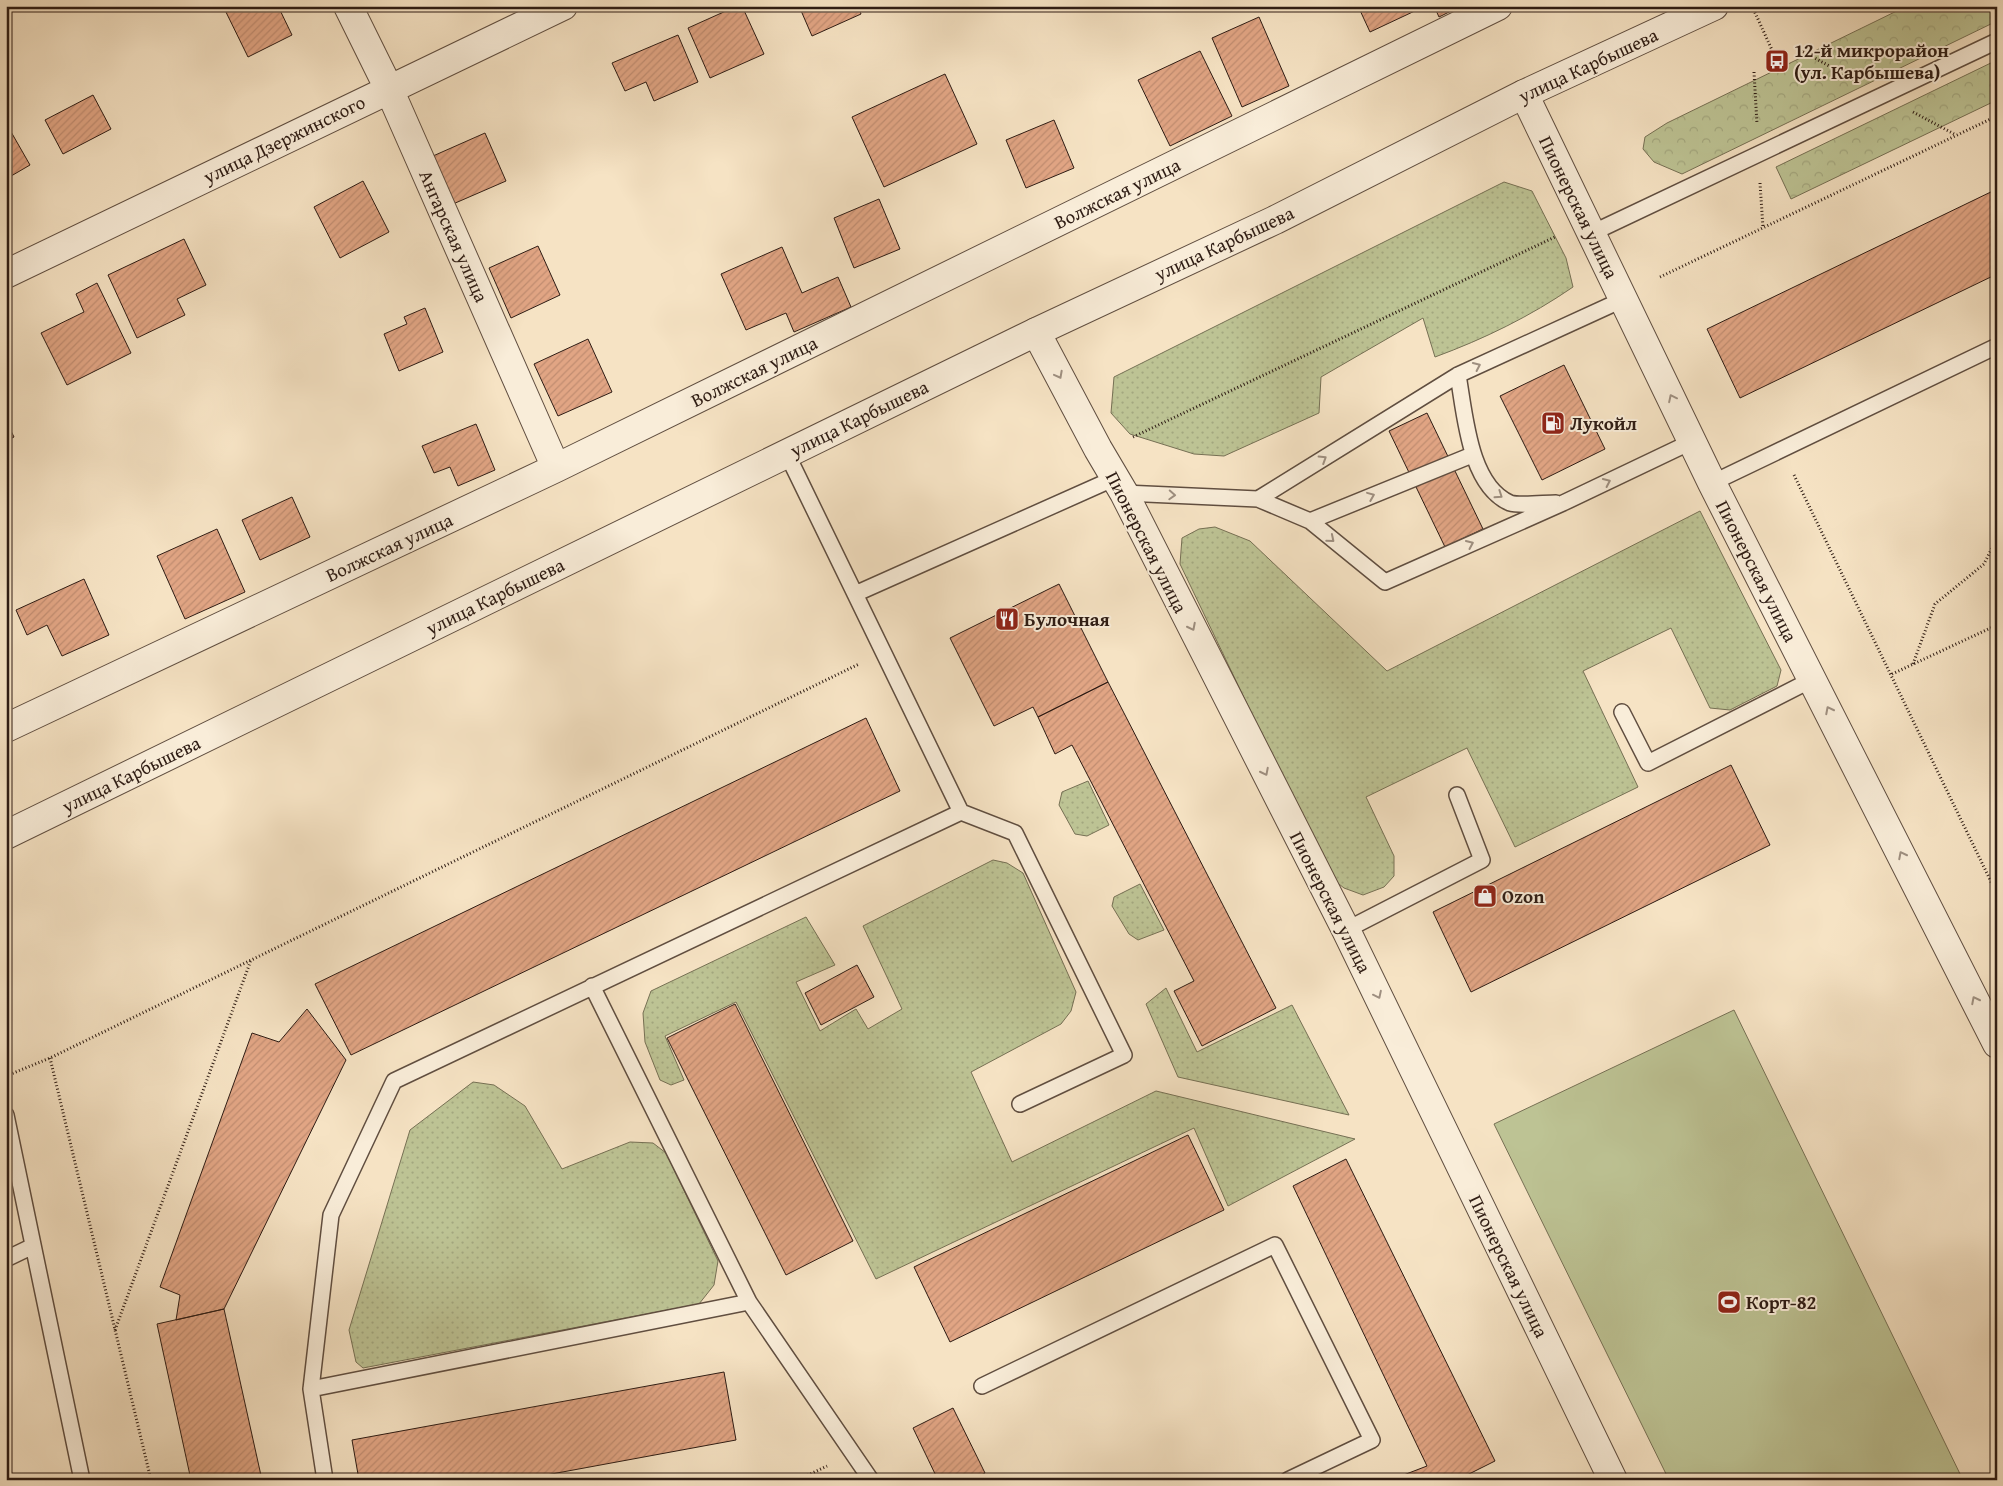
<svg xmlns="http://www.w3.org/2000/svg" width="2003" height="1486" font-family="'Gentium Book Plus',serif">
<style>
.grass{fill:url(#grass-dots);stroke:#767054}
.forest{fill:url(#forest-crowns);stroke:#767054}
.pitch{fill:#bdc394;stroke:#767054}
.building{fill:url(#building-hatch);stroke:#2e1c14}
.lines{fill:none;stroke-linecap:round;stroke-linejoin:round}
.service-casing{stroke:#604e40;stroke-width:18}
.minor-casing{stroke:#604e40;stroke-width:30}
.tertiary-casing{stroke:#604e40;stroke-width:30}
.path{stroke:#2e1c14;stroke-width:3;stroke-dasharray:1 2.5;stroke-linecap:butt}
.service{stroke:#f9edd9;stroke-width:15}
.minor{stroke:#f9edd9;stroke-width:28}
.tertiary{stroke:#f9edd9;stroke-width:28}
.oneway{stroke:#9e8f80}
.labels{text-anchor:middle;dominant-baseline:central;stroke-width:4;stroke-linejoin:round;paint-order:stroke}
.poi-label{font-size:19px;font-weight:bold;fill:#2e1c14;stroke:#f9edd9;text-anchor:start}
.street-label{font-size:19px;fill:#2e1c14;stroke:#f9edd9}
</style>
<defs>
<pattern id="grass-dots" width="8" height="8" patternUnits="userSpaceOnUse" patternTransform="scale(1.25)"><rect width="8" height="8" fill="#bdc394"/><path d="M2 2h.1M6 6h.1" fill="none" stroke="#a3a77f" stroke-width="1.8" stroke-linecap="round"/></pattern>
<pattern id="forest-crowns" width="20" height="18" patternUnits="userSpaceOnUse" patternTransform="scale(1.25)"><rect width="20" height="18" fill="#bdc394"/><path d="M2 6a3 3 0 1 1 6 0M12 15a3 3 0 1 1 6 0" fill="none" stroke="#a3a77f"/></pattern>
<pattern id="building-hatch" width="6" height="6" patternUnits="userSpaceOnUse" patternTransform="scale(1.25)"><rect width="6" height="6" fill="#e1a584"/><path d="M-1 1l2-2M0 6l6-6M5 7l2-2" fill="none" stroke="#c18d71"/></pattern>
</defs>
<rect width="100%" height="100%" fill="#f6e3c4"/>
<filter id="stains"><feTurbulence type="fractalNoise" baseFrequency=".004" numOctaves="4"/><feColorMatrix values="0 0 0 0 .2 0 0 0 0 .09 0 0 0 0 .02 0 0 0 .5 -.17"/></filter>
<radialGradient id="worn" r=".72"><stop offset=".6" stop-color="#630" stop-opacity="0"/><stop offset="1" stop-color="#630" stop-opacity=".3"/></radialGradient>
<!-- grass -->
<path class="grass" d="M1504,182L1532,191L1566,258L1573,287C1531,316 1484,339 1435,357L1423,318L1321,377L1319,413L1224,456L1194,454L1130,434L1111,413L1114,377Z
M1700,511L1781,670L1777,686L1730,710L1710,708L1671,628L1583,671L1638,787L1515,847L1467,748L1366,797L1394,856V876L1384,887L1363,895L1344,888L1330,877L1180,564L1182,538L1199,529L1215,527L1250,541L1387,671Z
M1088,781L1109,825L1087,836L1075,834L1059,805L1062,792Z
M993,860L1007,863L1023,873L1076,992L1071,1011L1061,1024L971,1072L1012,1162L1156,1091L1355,1139L1228,1206L1194,1128L876,1279L736,1002L665,1036L684,1080L671,1085L660,1080L645,1042L643,1013L651,991L806,917L835,965L796,982L820,1031L856,1009L868,1029L902,1009L863,926Z
M1140,884L1164,930L1138,940L1129,934L1112,906L1114,897Z
M1166,988L1197,1052L1292,1005L1349,1115L1178,1077L1146,1004Z
M473,1082L494,1085L525,1106L562,1169L630,1142L653,1143L666,1153L718,1261L714,1285L699,1304L363,1368L356,1362L349,1330L410,1130Z"/>
<!-- forest -->
<path class="forest" d="M1907,6H1997V21L1682,174L1654,162L1643,149L1645,137L1667,123Z
M1997,60V100L1791,199L1776,167Z"/>
<!-- pitch -->
<path class="pitch" d="M1734,1010L1963,1480H1669L1494,1124Z"/>
<!-- building -->
<path class="building" d="M223,6H278L292,35L248,57Z
M737,6H742L764,54L710,78L688,28Z
M799,6H858L861,14L812,36Z
M1358,6H1418L1419,9L1370,32Z
M1434,6H1461L1439,17Z
M1259,17L1289,86L1242,107L1212,38Z
M678,35L698,82L654,101L646,82L625,91L612,63Z
M1200,51L1232,116L1170,146L1138,80Z
M945,74L977,144L884,187L852,117Z
M93,95L111,129L63,154L45,120Z
M1054,120L1074,168L1026,188L1006,140Z
M6,123L30,165L6,179Z
M485,133L506,181L453,204L433,156Z
M363,181L389,232L340,258L314,207Z
M1997,189V274L1740,398L1707,329Z
M879,199L900,249L854,268L834,218Z
M184,239L206,285L177,299L185,315L137,338L108,275Z
M538,246L560,295L511,318L489,268Z
M782,247L802,293L838,277L851,307L794,332L786,313L746,330L721,274Z
M97,283L131,353L67,385L41,333L84,312L76,294Z
M425,308L443,352L399,371L384,334L407,324L404,317Z
M588,339L612,392L558,416L534,364Z
M1564,365L1605,449L1542,480L1500,396Z
M1427,413L1483,529L1445,547L1389,431Z
M6,421L14,437L6,441Z
M476,424L495,470L458,486L450,467L434,473L422,446Z
M292,497L310,537L260,560L242,520Z
M217,529L245,592L185,619L157,556Z
M84,579L109,635L62,656L47,625L27,635L16,610Z
M1059,584L1108,682L1038,717L1033,707L994,726L950,638Z
M1108,682L1276,1008L1202,1046L1174,991L1194,981L1072,745L1055,754L1038,717Z
M866,718L900,791L351,1055L315,984Z
M1731,765L1770,845L1471,992L1433,912Z
M857,965L874,997L821,1025L805,993Z
M735,1004L853,1241L786,1275L667,1038Z
M307,1009L346,1060L224,1309L176,1320L180,1295L160,1287L252,1033L279,1042Z
M1188,1135L1224,1210L950,1342L914,1267Z
M1346,1159L1495,1461L1457,1480H1402L1401,1476L1427,1466L1293,1186Z
M224,1309L262,1480H191L157,1324Z
M724,1372L736,1440L519,1480H359L352,1440Z
M953,1408L985,1473L972,1480H938L913,1428Z"/>
<g class="lines">
<!-- service casing -->
<g class="service-casing">
<path id="service" d="M1592,233L1997,41
M1458,375C1465,414 1469,485 1510,503C1519,506 1545,503 1556,503
M787,454L961,812L1015,833L1124,1055L1020,1104
M1712,483L1997,346
M1124,493L1258,499L1458,375L1624,299
M1258,499L1310,521L1385,582L1563,503L1693,441
M1310,521L1472,455
M855,594L1115,478
M1622,712L1648,763L1813,679
M1346,930L1482,860L1457,795
M592,986L749,1302L871,1480
M6,1115L82,1480
M6,1259L33,1246
M749,1302L311,1389L331,1215L394,1081L961,812
M982,1386L1275,1245L1372,1440L1288,1480
M311,1389L325,1480"/>
</g>
<!-- minor casing -->
<g class="minor-casing">
<path id="minor" d="M348,6L389,89L556,468
M1524,94L1712,483L1997,1044
M6,274L563,6
M1036,332L1098,449L1124,493L1346,930L1613,1480
M6,728L556,468L1498,6"/>
</g>
<!-- tertiary casing -->
<g class="tertiary-casing">
<path id="tertiary" d="M6,835L1036,332L1275,220L1524,94L1714,6"/>
</g>
<!-- path -->
<path class="path" d="M1752,6L1777,61
M1800,50L1853,79
M1801,50L1813,44
M1754,72L1757,124
M1913,112L1956,135
M1760,183L1763,228
M1660,277L1997,116
M1133,437L1555,237
M1794,475L1997,894
M1913,664L1935,604L1984,564L1997,538
M1892,674L1997,625
M50,1058L151,1480
M6,1076L50,1058L859,664
M115,1330L251,960
M798,1480L827,1466"/>
<!-- service -->
<use href="#service" class="service"/>
<!-- minor -->
<use href="#minor" class="minor"/>
<!-- tertiary -->
<use href="#tertiary" class="tertiary"/>
</g>
<!-- one-way arrows -->
<defs><path id="oneway-chevron" d="M-2-3.5L2.5 0L-2 3.5" fill="none" stroke-width="1.6" stroke-linecap="round" stroke-linejoin="round" transform="scale(1.25)"/></defs>
<g class="oneway">
<use href="#oneway-chevron" transform="translate(1477 366) rotate(-25)"/>
<use href="#oneway-chevron" transform="translate(1059 375) rotate(62)"/>
<use href="#oneway-chevron" transform="translate(1672 398) rotate(-116)"/>
<use href="#oneway-chevron" transform="translate(1323 459) rotate(-32)"/>
<use href="#oneway-chevron" transform="translate(1607 482) rotate(-25)"/>
<use href="#oneway-chevron" transform="translate(1172 495) rotate(3)"/>
<use href="#oneway-chevron" transform="translate(1499 495) rotate(34)"/>
<use href="#oneway-chevron" transform="translate(1371 496) rotate(-22)"/>
<use href="#oneway-chevron" transform="translate(1331 539) rotate(40)"/>
<use href="#oneway-chevron" transform="translate(1470 544) rotate(-24)"/>
<use href="#oneway-chevron" transform="translate(1192 627) rotate(63)"/>
<use href="#oneway-chevron" transform="translate(1829 710) rotate(-117)"/>
<use href="#oneway-chevron" transform="translate(1265 772) rotate(63)"/>
<use href="#oneway-chevron" transform="translate(1902 855) rotate(-117)"/>
<use href="#oneway-chevron" transform="translate(1378 995) rotate(64)"/>
<use href="#oneway-chevron" transform="translate(1975 1000) rotate(-117)"/>
</g>
<!-- icons -->
<defs>
<g id="bus-square" transform="scale(1.25)"><rect x="-9" y="-9" width="18" height="18" rx="4" fill="#8f2418" stroke="#f9edd9"/><path d="M-5-6H5V4H4V6H2V4H-2V6H-4V4H-5ZM-3.5-4V0h7V-4ZM-3.5 1.2v1.5H-2V1.2ZM2 1.2v1.5H3.5V1.2Z" fill="#fff"/></g>
<g id="fuel-square" transform="scale(1.25)"><rect x="-9" y="-9" width="18" height="18" rx="4" fill="#8f2418" stroke="#f9edd9"/><path d="M-5.5-6h7V0h2V4h1.3V-2.5L3-4.5l.8-.8L6-3V5H2.5V1h-1V6h-7ZM-4.2-4.7v3.2H.2V-4.7Z" fill="#fff"/></g>
<g id="restaurant-square" transform="scale(1.25)"><rect x="-9" y="-9" width="18" height="18" rx="4" fill="#8f2418" stroke="#f9edd9"/><path d="M-5-6h1v4h1v-4h1v4h1v-4h1v5L-1.5 .5V6h-2V.5L-5-1ZM5-6V6H3V1.5H1.5Q1.5-4 5-6Z" fill="#fff"/></g>
<g id="shop-square" transform="scale(1.25)"><rect x="-9" y="-9" width="18" height="18" rx="4" fill="#8f2418" stroke="#f9edd9"/><path d="M-5-2.5h2.3a2.7 3.5 0 0 1 5.4 0H5L5.5 6h-11ZM-1.5-2.5h3a1.5 2.3 0 0 0-3 0Z" fill="#fff"/></g>
<g id="stadium-square" transform="scale(1.25)"><rect x="-9" y="-9" width="18" height="18" rx="4" fill="#8f2418" stroke="#f9edd9"/><path d="M0-5a6.5 5 0 1 0 0 10a6.5 5 0 1 0 0-10ZM-3.5-1.8h7v3.6h-7Z" fill="#fff"/></g>
</defs>
<g fill-rule="evenodd">
<use href="#bus-square" x="1777" y="61"/>
<use href="#fuel-square" x="1553" y="423"/>
<use href="#restaurant-square" x="1007" y="619"/>
<use href="#shop-square" x="1485" y="896"/>
<use href="#stadium-square" x="1729" y="1302"/>
</g>
<g class="labels">
<!-- poi labels -->
<g class="poi-label">
<text x="1794" y="50">12-й микрорайон<tspan x="1794" dy="22">(ул. Карбышева)</tspan></text>
<text x="1570" y="423">Лукойл</text>
<text x="1024" y="619">Булочная</text>
<text x="1502" y="896">Ozon</text>
<text x="1746" y="1302">Корт-82</text>
</g>
<!-- street labels -->
<g class="street-label">
<text transform="translate(1588 65) rotate(-25)">улица Карбышева</text>
<text transform="translate(284 139) rotate(-26)">улица Дзержинского</text>
<text transform="translate(1117 193) rotate(-26)">Волжская улица</text>
<text transform="translate(1579 207) rotate(64)">Пионерская улица</text>
<text transform="translate(454 236) rotate(66)">Ангарская улица</text>
<text transform="translate(1224 243) rotate(-25)">улица Карбышева</text>
<text transform="translate(754 371) rotate(-26)">Волжская улица</text>
<text transform="translate(859 418) rotate(-26)">улица Карбышева</text>
<text transform="translate(1147 542) rotate(63)">Пионерская улица</text>
<text transform="translate(389 547) rotate(-25)">Волжская улица</text>
<text transform="translate(1757 571) rotate(63)">Пионерская улица</text>
<text transform="translate(495 596) rotate(-26)">улица Карбышева</text>
<text transform="translate(131 774) rotate(-26)">улица Карбышева</text>
<text transform="translate(1331 902) rotate(63)">Пионерская улица</text>
<text transform="translate(1509 1266) rotate(64)">Пионерская улица</text>
</g>
</g>
<!-- margin -->
<rect width="2003" height="1486" fill="none" stroke="#f6e3c4" stroke-width="25"/>
<rect x="8" y="8" width="1988" height="1471" fill="none" stroke="#2e1c14" stroke-width="2.5"/>
<rect x="12" y="12" width="1978" height="1461" fill="none" stroke="#2e1c14"/>
<rect width="100%" height="100%" filter="url(#stains)"/>
<rect width="100%" height="100%" fill="url(#worn)"/>
</svg>
